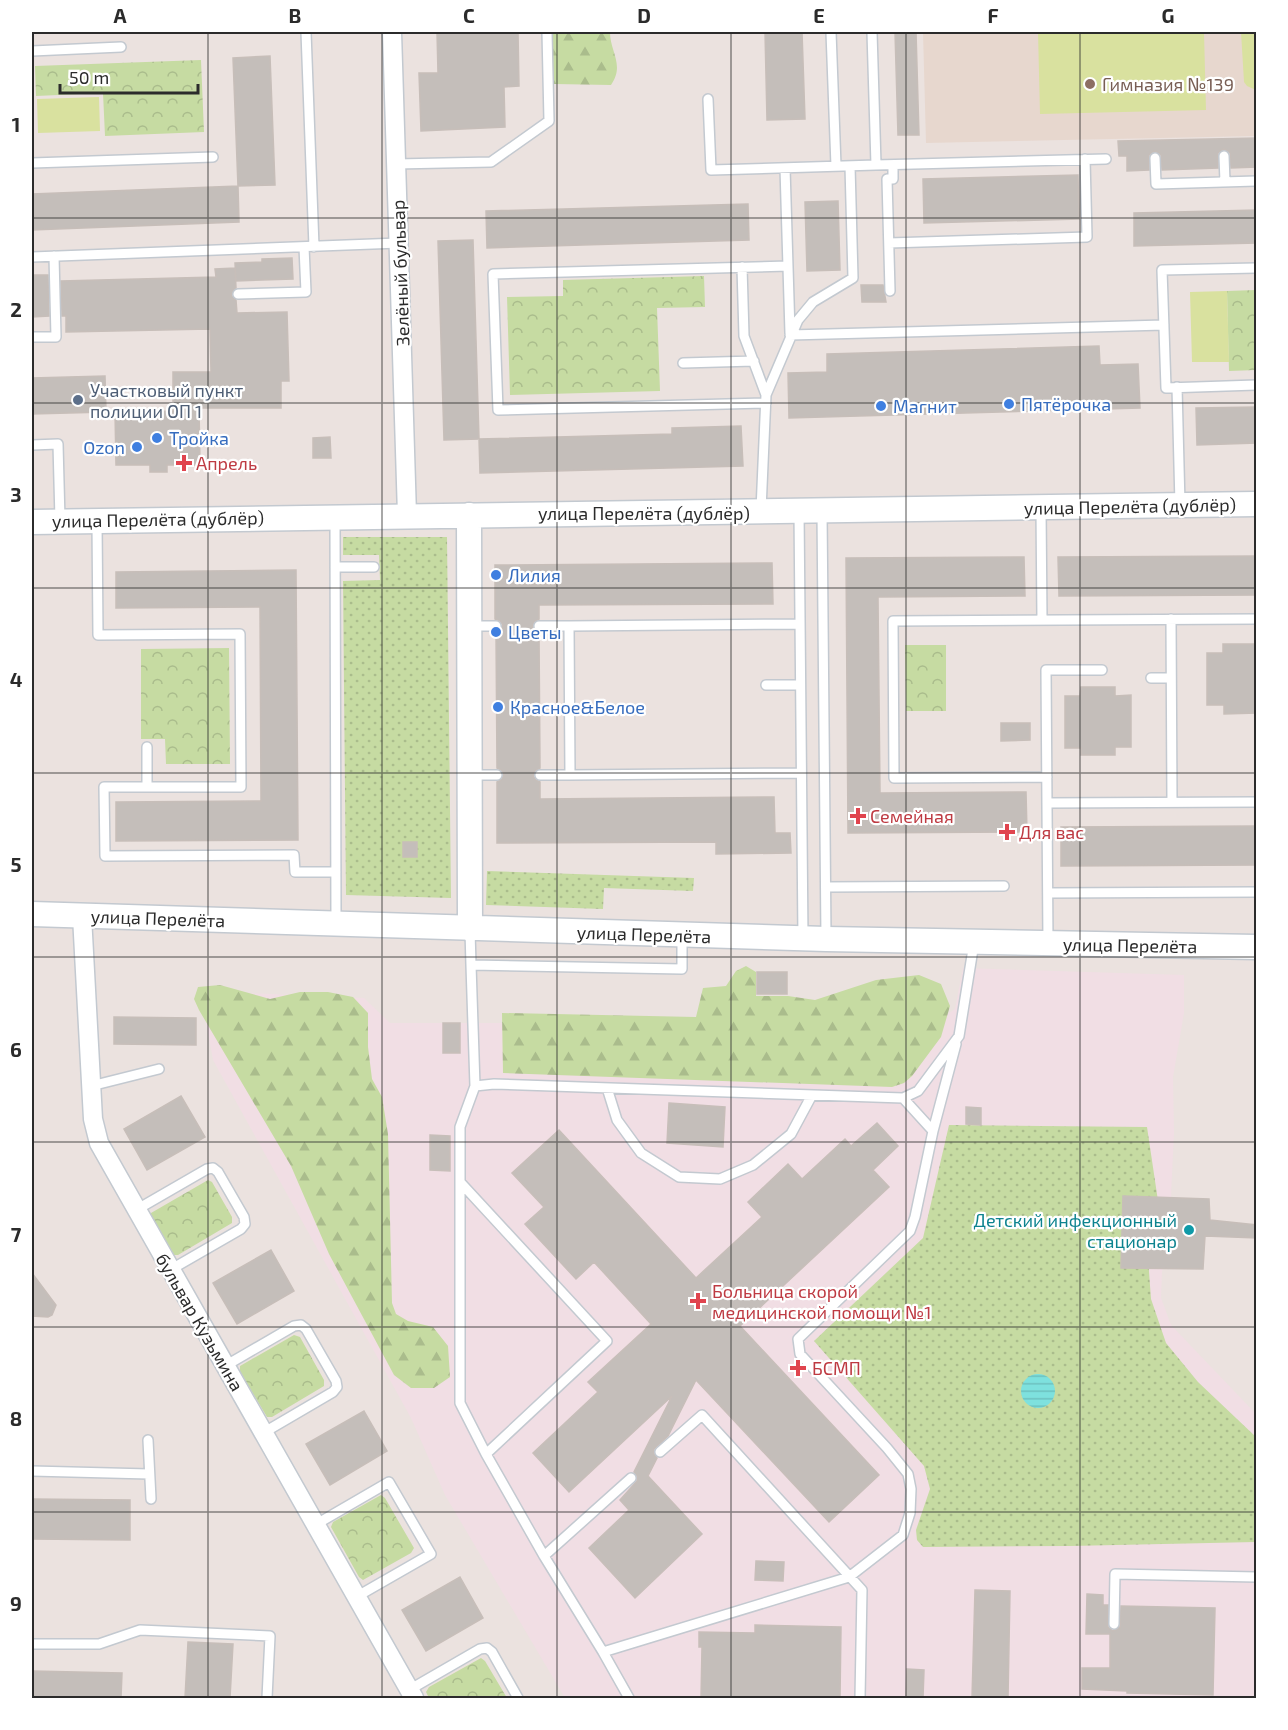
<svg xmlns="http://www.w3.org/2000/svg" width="1288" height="1730" font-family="'Exo 2',sans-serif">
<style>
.education{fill:#e7d7ce}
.medical{fill:#f1dee4}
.grass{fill:url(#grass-dots)}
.forest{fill:url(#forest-firs)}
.park{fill:url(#park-crowns)}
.pitch{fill:#d9e19f}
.water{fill:url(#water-rules)}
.building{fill:#c4beba;stroke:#c7beb9;stroke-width:1.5}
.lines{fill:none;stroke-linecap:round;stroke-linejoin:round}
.lane-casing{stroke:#c3c9d0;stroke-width:12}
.street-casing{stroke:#c3c9d0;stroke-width:21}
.secondary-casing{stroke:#c3c9d0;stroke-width:27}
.lane{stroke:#fff;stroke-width:9}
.street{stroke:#fff;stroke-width:18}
.secondary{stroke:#fff;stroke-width:24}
.grid{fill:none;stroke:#2b2b2b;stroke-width:1.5;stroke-opacity:0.55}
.education-dot{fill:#8d6e63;stroke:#fff;stroke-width:2}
.service-dot{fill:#5c6f8a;stroke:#fff;stroke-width:2}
.shop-dot{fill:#3f7fe0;stroke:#fff;stroke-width:2}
.health-dot{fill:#e0444e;stroke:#fff;stroke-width:2}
.culture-dot{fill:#0f9aa8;stroke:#fff;stroke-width:2}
.labels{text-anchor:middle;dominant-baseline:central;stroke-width:4.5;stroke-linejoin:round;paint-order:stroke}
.education-label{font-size:18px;fill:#785e54;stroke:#fff;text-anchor:start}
.street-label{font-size:18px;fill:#2b2b2b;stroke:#fff}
.service-label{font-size:18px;fill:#4e5e75;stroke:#fff;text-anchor:start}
.shop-label{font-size:18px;fill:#366cbe;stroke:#fff;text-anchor:start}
.health-label{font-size:18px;fill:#be3a42;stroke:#fff;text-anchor:start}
.culture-label{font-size:18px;fill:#0d838f;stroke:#fff;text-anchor:end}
.neatline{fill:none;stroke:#2b2b2b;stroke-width:2}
.grid-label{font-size:20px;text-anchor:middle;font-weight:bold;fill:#2b2b2b}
</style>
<defs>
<pattern id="grass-dots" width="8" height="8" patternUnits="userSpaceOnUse" patternTransform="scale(1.5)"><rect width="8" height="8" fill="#c6dba2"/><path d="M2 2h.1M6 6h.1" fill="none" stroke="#aabc8c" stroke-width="1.8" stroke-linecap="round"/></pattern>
<pattern id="forest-firs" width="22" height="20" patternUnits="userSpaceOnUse" patternTransform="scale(1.5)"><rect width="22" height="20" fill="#c6dba2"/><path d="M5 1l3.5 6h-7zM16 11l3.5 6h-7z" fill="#aabc8c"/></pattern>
<pattern id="park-crowns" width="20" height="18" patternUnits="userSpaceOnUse" patternTransform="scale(1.5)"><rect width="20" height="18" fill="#c6dba2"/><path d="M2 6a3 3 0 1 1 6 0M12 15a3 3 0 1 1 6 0" fill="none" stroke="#aabc8c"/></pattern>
<pattern id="water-rules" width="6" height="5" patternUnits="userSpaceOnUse" patternTransform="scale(1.5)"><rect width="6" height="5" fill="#7ee1de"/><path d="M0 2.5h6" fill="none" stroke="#6dc1bf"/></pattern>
</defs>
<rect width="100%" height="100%" fill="#ebe2df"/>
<!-- education -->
<path class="education" d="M923,32H1256V136L926,143Z"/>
<!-- medical -->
<path class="medical" d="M963,968L1184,975V1013L1173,1077L1174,1133L1169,1239L1162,1272L1161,1298L1171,1325L1256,1414V1698H565L445,1495L411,1418L213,1060L200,991L364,998L390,1023H935L955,1009Z"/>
<!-- grass -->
<path class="grass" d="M343,537H447L451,898L346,895L343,581L380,580L379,555H343Z
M487,871L694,878L693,891L604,888L603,909L486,905Z
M949,1125L1147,1127L1161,1221L1148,1258L1151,1299L1166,1343L1198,1382L1256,1437V1542L1070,1546L923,1547L917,1540L916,1530L930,1489L924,1466L814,1341L923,1238Z"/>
<!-- forest -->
<path class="forest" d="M549,32H610C610,52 625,65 611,85L554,84L550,78Z
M746,966L756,972V996H788L815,1000L876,980L919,975L941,984L950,1006L941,1037L912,1076L904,1083L892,1087L503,1073L502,1013L696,1017L703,988L726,986L736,971Z
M220,985L270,999L300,992H328L353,997L368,1013V1047L372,1079L382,1097L388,1134L392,1303L396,1314L408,1321L433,1327L448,1346L450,1377L434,1388H411L394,1375L329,1254L291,1166L199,1010L194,999L198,987Z"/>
<!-- park -->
<path class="park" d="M201,60L204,132L105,136L103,93L36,96L35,66Z
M704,276L705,307L657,308L660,391L510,395L507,297L563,296V280Z
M1256,290V370L1229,371L1227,291Z
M905,645H946V711H906Z
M229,648L230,764H166L165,739H141V649Z
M208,1180L212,1182L232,1217V1223L178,1255H173L150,1215L151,1213Z
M294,1335L300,1337L324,1380V1386L272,1417H267L240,1372V1366Z
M381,1495L385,1498L414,1548L411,1553L363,1580L359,1577L331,1527L333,1522Z
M481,1658L485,1661L507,1698H429L426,1692L429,1687Z"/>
<!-- pitch -->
<path class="pitch" d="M1038,32H1204L1206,110L1040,114Z
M1241,32H1256V90L1247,86L1244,82Z
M99,97L100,131L38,133L37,99Z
M1227,291L1229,362H1192L1190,292Z"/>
<!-- water -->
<path class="water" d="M1021 1391a17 17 0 1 1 34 0a17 17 0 1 1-34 0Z"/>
<!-- building -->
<path class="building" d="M437,32H518L519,86L504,87L505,127L421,131L419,73H438Z
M765,32H802L805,119L767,120Z
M895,32H916L919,135H898Z
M270,56L275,185L238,186L233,58Z
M1257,138V167L1231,168L1230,153L1224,149L1218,153V168L1162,170L1161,155L1155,151L1149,155V170L1127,171V156H1119L1118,141Z
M1078,175L1079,219L924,223L923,179Z
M238,186L239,222L32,230V194Z
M838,201L840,270L807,271L805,202Z
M748,204L749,240L487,248L486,211Z
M1257,210V243L1134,246V213Z
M473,240L479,439L444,440L438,241Z
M292,258L293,279L236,281L235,263L262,262V259Z
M235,268L236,288L231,295L236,300L237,313L287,312L289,381H281V408H199L200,465H167V472H150V465H116L115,412L173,411V372H211L210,329L66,332V316H62L61,281L216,277L215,269Z
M32,275H48L49,316L32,317Z
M861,285H883L886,302H862Z
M1099,346L1100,365L1138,364L1140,408L789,418L788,373L827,372V354Z
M105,376L106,412L32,414V378Z
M1257,407V443L1197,445L1196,408Z
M741,426L743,466L480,473L479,439L672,434V428Z
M330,437L331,458H313V438Z
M1257,556V595L1059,596L1058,557Z
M1024,557L1025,596L878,597L880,793L1026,792L1027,832L848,833L846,558Z
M772,563L773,604L539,605V619L534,622L532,627L535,631L539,633L540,768L535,771L533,776L536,780L540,782V799L774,797L775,833H790L791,853L716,854V842L497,843V782L502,779L504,774L501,770L497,768L496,633L501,630L503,625L500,621L495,619V565Z
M296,570L298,840L116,841V802L261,801L260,607L116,608V572Z
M1223,644H1257V713L1224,714V705H1207V653H1223Z
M1081,687H1115V696L1131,695V747H1115V755H1081V748H1065V696H1080Z
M1001,723H1030V740L1001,741Z
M1257,826V865L1061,866V827Z
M403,842H417V857H403Z
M757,972H787V994H757Z
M114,1017L196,1018V1045L114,1044Z
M443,1023H460V1053H443Z
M181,1096L205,1137L147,1170L124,1129Z
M669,1103L725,1107L723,1147L667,1143Z
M966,1107L981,1108V1125L966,1124Z
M877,1123L898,1146L873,1170L889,1187L740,1326L879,1475L829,1522L696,1380L668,1436L654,1449V1454L657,1458L648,1476L702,1534L635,1598L589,1548L629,1510L620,1500L637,1481V1476L634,1472L672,1396L569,1492L533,1453L598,1392L588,1382L651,1324L594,1262L576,1279L525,1224L544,1207L512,1173L559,1130L696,1278L762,1217L748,1202L788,1164L802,1179L845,1139L851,1146Z
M430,1135L450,1136V1171L430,1170Z
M1123,1196L1209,1199L1210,1220L1257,1225V1238L1205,1236L1203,1269L1121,1268Z
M271,1250L294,1291L237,1324L213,1283Z
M32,1273L56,1305L52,1315L48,1317L32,1316Z
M364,1411L387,1451L330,1485L306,1444Z
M32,1499L130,1500V1540L32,1539Z
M756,1561L784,1562L783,1581L755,1580Z
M460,1577L483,1618L426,1651L402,1610Z
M975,1590L1010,1591L1008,1698H972Z
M1087,1594L1103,1595V1605H1108V1627L1113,1631L1120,1627L1121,1606L1215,1608L1213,1695L1127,1693V1691L1082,1689V1668H1110V1634H1086Z
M755,1625L841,1627L840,1698H701L702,1647H699V1632L755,1633Z
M188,1642L233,1644L230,1698H185Z
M907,1669L924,1670L923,1698H906Z
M32,1671L122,1673L121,1698H32Z"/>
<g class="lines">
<!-- lane casing -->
<g class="lane-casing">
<path id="lane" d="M306,32L314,247
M831,32L836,166
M32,51L121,47
M708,99L711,170L876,165L872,32
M1224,156L1225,182
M1155,158L1156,184L1256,181
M32,163L213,157
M396,164L491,162L549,121L547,32
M876,165L1106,159
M785,168L790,333
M889,243L1087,237L1085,159
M32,257L399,243
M742,267L744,336L766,395L761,510
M1256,268L1162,270L1166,388L1256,385
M890,291L887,179H893V165
M238,294L306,292L304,247
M790,335L1164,325
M32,337H56L54,256
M683,363L754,361
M1177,387L1180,505
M766,395L798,320L813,302L853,278L850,166
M766,403L498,410L493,274L788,266
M32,445L58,444L60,520
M1041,509L1042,620
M799,511L803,938
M822,512L826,937
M335,519L336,922
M97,523L98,635L240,634L241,787H104L105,856L294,855L295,872H336
M335,567H374
M1171,619L1172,802
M800,624L569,626L570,775L801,773
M471,626H496
M539,626H569
M1151,678H1171
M766,685H800
M147,747V787
M472,775H497
M540,775H570
M1047,777L894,778L893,621L1256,619
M1047,803L1256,802
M826,887L1004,886
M1048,893L1256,892
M470,931L471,965L682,969V937
M1048,943L1046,670H1102
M471,965L475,1086L460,1127V1403L486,1454L544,1556L603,1652L629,1698
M91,1086L159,1069
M475,1086L494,1084L903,1098L918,1091L959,1036L974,943
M607,1088L617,1120L641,1153L679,1177L720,1179L753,1165L791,1134L812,1095
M933,1131L956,1044
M461,1183L607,1341L486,1454
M136,1210L207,1169L213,1168L218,1172L244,1217L245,1224L241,1229L170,1270
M225,1366L294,1326L301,1325L306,1329L336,1381L337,1387L333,1392L263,1433
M148,1440L151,1499
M660,1452L702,1415L862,1590L860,1698
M32,1471L149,1474
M315,1525L389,1482L431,1554L356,1597
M544,1556L631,1478
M1114,1624L1115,1574L1256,1577
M32,1644H99L140,1630L270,1636L267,1698
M603,1652L849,1577L903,1535L910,1513L911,1489L908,1474L887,1448L800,1354L798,1339L910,1231L915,1217L933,1131L903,1098
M409,1690L480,1649L487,1648L492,1652L518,1698"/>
</g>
<!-- street casing -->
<g class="street-casing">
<path id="street" d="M392,32L407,515
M82,916L93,1119L99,1143L414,1698"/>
</g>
<!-- secondary casing -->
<g class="secondary-casing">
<path id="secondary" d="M469,515L470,929
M32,522L1256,504
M32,914L826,939L1256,947"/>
</g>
<!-- lane -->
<use href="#lane" class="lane"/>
<!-- street -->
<use href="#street" class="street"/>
<!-- secondary -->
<use href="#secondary" class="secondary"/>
</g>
<!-- grid -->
<path class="grid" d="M208,32V1698M382,32V1698M557,32V1698M731,32V1698M906,32V1698M1080,32V1698M32,218H1256M32,403H1256M32,588H1256M32,773H1256M32,957H1256M32,1142H1256M32,1327H1256M32,1512H1256"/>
<!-- markers -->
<circle class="education-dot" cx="1090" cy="84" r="6"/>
<circle class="service-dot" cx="78" cy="400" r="6"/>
<g class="shop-dot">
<circle cx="1009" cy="404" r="6"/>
<circle cx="881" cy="406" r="6"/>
<circle cx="157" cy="438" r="6"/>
<circle cx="137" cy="447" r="6"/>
<circle cx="496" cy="575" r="6"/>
<circle cx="496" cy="632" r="6"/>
<circle cx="498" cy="707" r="6"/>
</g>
<g class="health-dot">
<path d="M181 454h6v6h6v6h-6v6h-6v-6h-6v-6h6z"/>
<path d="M855 807h6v6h6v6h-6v6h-6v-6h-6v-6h6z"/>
<path d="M1004 823h6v6h6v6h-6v6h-6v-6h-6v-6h6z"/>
<path d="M695 1292h6v6h6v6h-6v6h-6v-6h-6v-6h6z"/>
<path d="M795 1359h6v6h6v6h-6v6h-6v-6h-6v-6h6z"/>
</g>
<circle class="culture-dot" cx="1189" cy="1230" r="6"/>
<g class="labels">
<!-- education labels -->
<g class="education-label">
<text x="1102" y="84">Гимназия №139</text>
</g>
<!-- street labels -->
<g class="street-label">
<text transform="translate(400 273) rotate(-92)">Зелёный бульвар</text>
<text transform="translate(1130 506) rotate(-1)">улица Перелёта (дублёр)</text>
<text x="644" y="513">улица Перелёта (дублёр)</text>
<text transform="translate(158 519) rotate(-1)">улица Перелёта (дублёр)</text>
<text transform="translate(158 918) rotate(2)">улица Перелёта</text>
<text transform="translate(644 934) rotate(2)">улица Перелёта</text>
<text transform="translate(1130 945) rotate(1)">улица Перелёта</text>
<text transform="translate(200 1322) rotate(60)">бульвар Кузьмина</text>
</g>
<!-- service labels -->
<g class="service-label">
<text x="90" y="390">Участковый пункт<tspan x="90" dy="21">полиции ОП 1</tspan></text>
</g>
<!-- shop labels -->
<g class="shop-label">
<text x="1021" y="404">Пятёрочка</text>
<text x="893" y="406">Магнит</text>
<text x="169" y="438">Тройка</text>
<text x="125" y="447" text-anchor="end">Ozon</text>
<text x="508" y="575">Лилия</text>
<text x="508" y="632">Цветы</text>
<text x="510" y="707">Красное&amp;Белое</text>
</g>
<!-- health labels -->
<g class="health-label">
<text x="196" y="463">Апрель</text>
<text x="870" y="816">Семейная</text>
<text x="1019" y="832">Для вас</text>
<text x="712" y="1291">Больница скорой<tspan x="712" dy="21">медицинской помощи №1</tspan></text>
<text x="812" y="1368">БСМП</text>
</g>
<!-- culture labels -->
<g class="culture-label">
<text x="1177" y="1220">Детский инфекционный<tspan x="1177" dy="21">стационар</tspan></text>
</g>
</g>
<!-- border -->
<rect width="1288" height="1730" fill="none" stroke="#ffffff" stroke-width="66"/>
<!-- scale -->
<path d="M60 84v9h138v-9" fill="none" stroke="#2b2b2b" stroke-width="3"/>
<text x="69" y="84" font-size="18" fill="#2b2b2b" stroke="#ffffff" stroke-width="4.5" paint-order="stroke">50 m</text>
<rect x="33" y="33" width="1222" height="1664" class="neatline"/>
<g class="grid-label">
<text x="120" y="23">A</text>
<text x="295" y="23">B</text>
<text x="469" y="23">C</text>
<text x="644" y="23">D</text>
<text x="819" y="23">E</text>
<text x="993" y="23">F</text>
<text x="1168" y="23">G</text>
<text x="16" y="132">1</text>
<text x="16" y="317">2</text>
<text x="16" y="502">3</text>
<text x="16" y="687">4</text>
<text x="16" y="872">5</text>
<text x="16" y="1057">6</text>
<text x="16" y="1242">7</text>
<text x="16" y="1426">8</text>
<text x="16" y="1611">9</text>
</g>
</svg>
